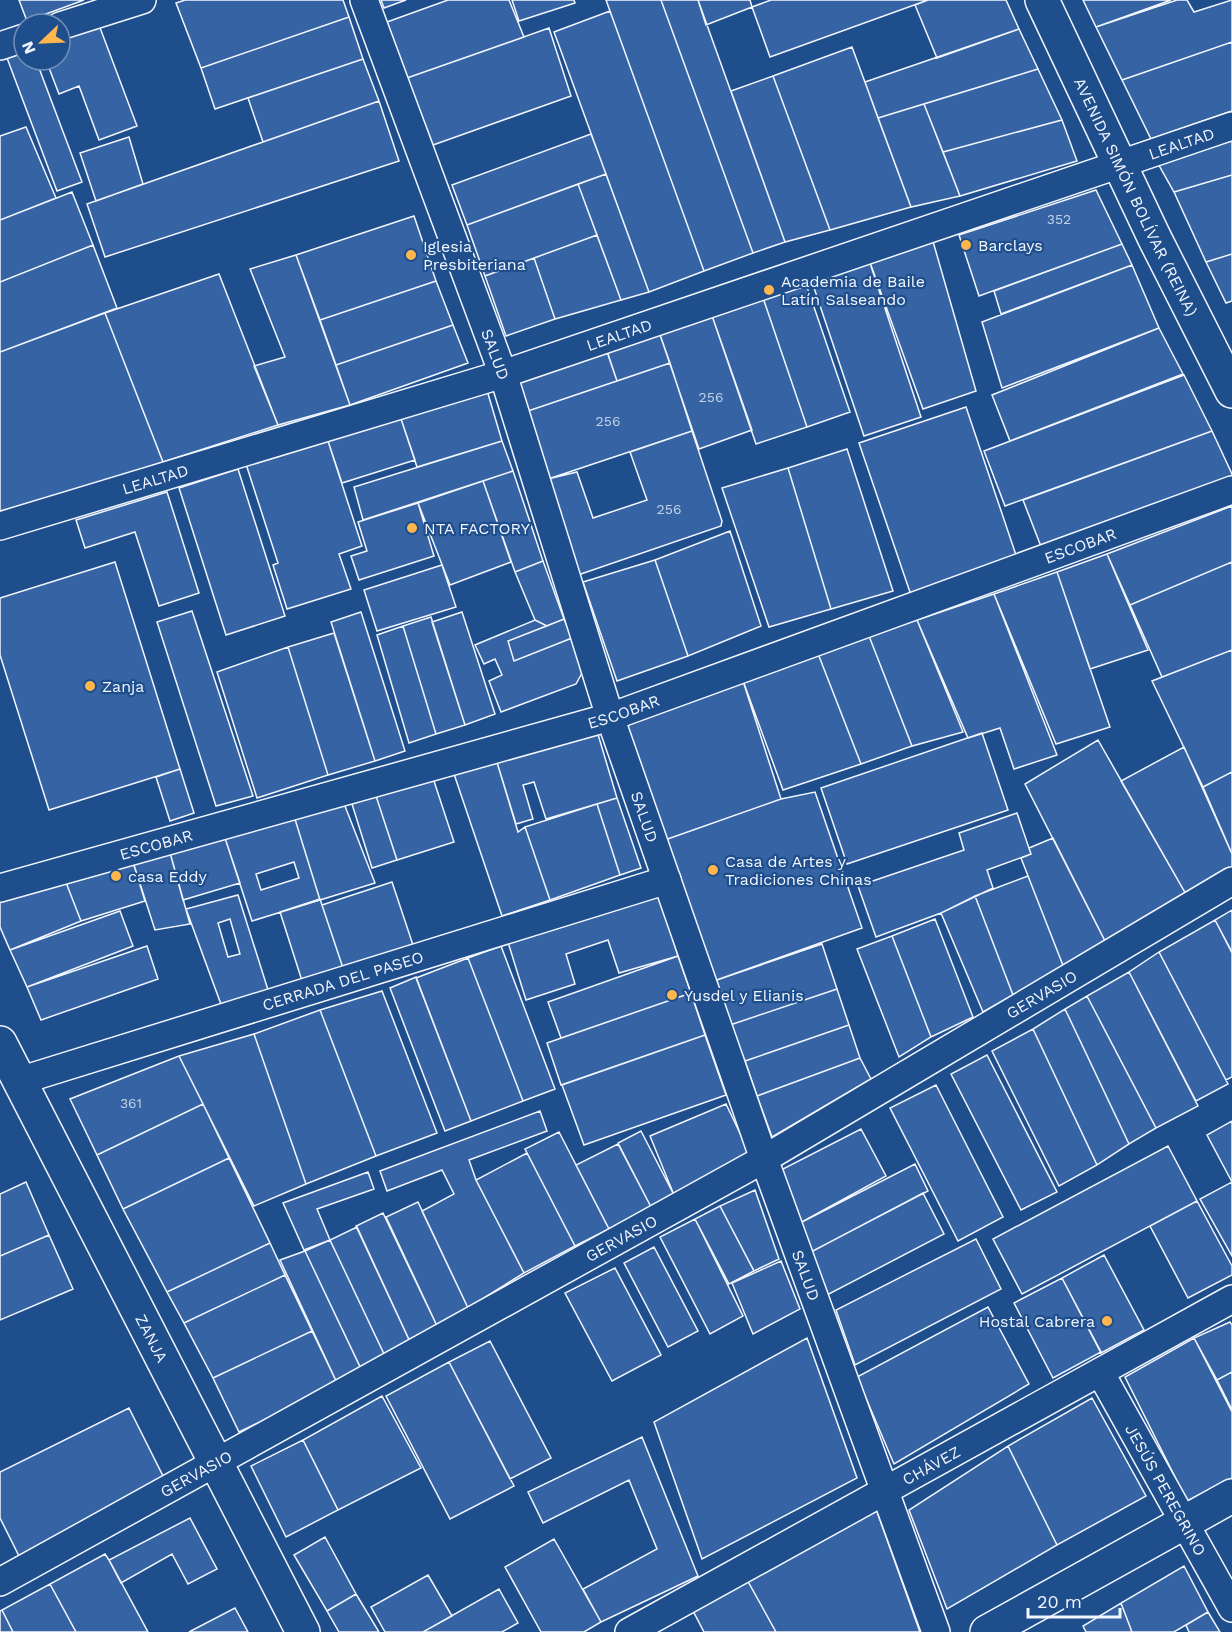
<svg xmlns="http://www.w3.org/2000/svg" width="1232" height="1632" font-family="'Work Sans',sans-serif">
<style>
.building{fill:#3563a3;stroke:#f2f6ff;stroke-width:1.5;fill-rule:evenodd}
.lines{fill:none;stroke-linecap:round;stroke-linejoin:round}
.street-casing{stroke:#f2f6ff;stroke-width:30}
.secondary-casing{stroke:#f2f6ff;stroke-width:36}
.primary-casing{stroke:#f2f6ff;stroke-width:36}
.street{stroke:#1f4e8c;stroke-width:27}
.secondary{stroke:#1f4e8c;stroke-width:33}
.primary{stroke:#1f4e8c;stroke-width:33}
.poi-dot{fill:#ffb74d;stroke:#1f4e8c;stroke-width:2}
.labels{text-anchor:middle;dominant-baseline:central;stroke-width:4.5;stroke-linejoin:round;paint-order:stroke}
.number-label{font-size:14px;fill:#c3d1e8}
.street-label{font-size:16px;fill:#f2f6ff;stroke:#1f4e8c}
.poi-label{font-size:16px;fill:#f2f6ff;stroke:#1f4e8c;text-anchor:start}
</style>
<rect width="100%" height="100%" fill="#1f4e8c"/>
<!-- building -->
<path class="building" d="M19,0H84L27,21Z
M185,0H343L349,17L201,68L176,3Z
M381,0H406L384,8Z
M448,0H509L524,37L407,78L387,22Z
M512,0H574L575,3L519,21Z
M606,0H661L753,253L704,271Z
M661,0H698L785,242L753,253Z
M698,0H750L752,7L706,25Z
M771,0H928L770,57L752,7Z
M928,0H1006L1019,29L937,58L915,5Z
M1083,0H1171L1096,27Z
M1177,0H1187L1194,12L1232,0V42L1122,80L1096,27Z
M610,11L704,271L649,292L554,32Z
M349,17L363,59L215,109L201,68Z
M99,25L137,126L99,140L79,86L59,94L46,60H60V40Z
M549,28L571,96L433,145L407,78Z
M1019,29L1038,69L878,118L865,82Z
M1232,42V111L1151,139L1122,80Z
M852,47L911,207L830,230L773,76Z
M24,52V60H36L82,182L57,191L7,58Z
M363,59L379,101L263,142L248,98Z
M1038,69L1062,120L943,152L924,104Z
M773,76L830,230L785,242L731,91Z
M379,101L399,161L105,257L87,204Z
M924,104L960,196L911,207L878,118Z
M1062,120L1077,161L960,196L943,152Z
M26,127L56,198L0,220V136Z
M591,134L606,174L467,225L452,185Z
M129,137L143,184L96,201L80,153Z
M1232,141V175L1174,192L1156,160Z
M606,174L649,292L621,300L578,184Z
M1232,175V254L1206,262L1174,192Z
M578,184L597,235L485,276L467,225Z
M1096,190L1122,244L979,296L959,235Z
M72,192L93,245L0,282V220Z
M414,216L436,281L320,320L296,255Z
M597,235L621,300L555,319L534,258Z
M932,238L976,391L923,409L868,257Z
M1122,244L1132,265L1001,314L994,291Z
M93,245L117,308L0,352V282Z
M1232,254V301L1226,303L1206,262Z
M296,255L350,405L278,425L254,366L285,357L250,269Z
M868,257L921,417L864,436L810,276Z
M534,258L555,319L506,336L485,276Z
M1132,265L1159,328L1002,388L982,322Z
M219,274L278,425L163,462L105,313Z
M804,278L850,412L807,427L761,292Z
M436,281L453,325L336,365L320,320Z
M761,292L807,427L756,444L710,310Z
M710,310L752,430L699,449L658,329Z
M105,313L163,462L0,517V352Z
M453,325L468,363L350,405L336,365Z
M1159,328L1183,374L1010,441L992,395Z
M658,329L670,363L617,381L605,346Z
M606,348L617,381L525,412L513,379Z
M670,363L692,431L548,479L525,412Z
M1184,375L1212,431L1005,506L984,451Z
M486,387L502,441L417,467L399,413Z
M966,407L1017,558L911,595L859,443Z
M399,413L415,460L342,483L327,438Z
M692,431L722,521L721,526L578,575L548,479L577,472L593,518L647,500L630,452Z
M1212,431L1232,474V480L1042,549L1023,500Z
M327,438L362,546L339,554L351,589L287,609L273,565L278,563L246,464Z
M502,441L513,471L363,520L354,487Z
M847,449L893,591L831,609L788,468Z
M788,468L831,609L769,627L722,488Z
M238,469L285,616L226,635L179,488Z
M513,471L543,561L515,572L483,481Z
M483,481L511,562L450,585L418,503Z
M167,492L199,593L159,606L135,532L85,548L76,520Z
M418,503L434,556L359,580L351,556L367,551L358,522Z
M1232,506V562L1130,605L1107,554Z
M730,531L761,626L688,656L655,560Z
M1107,554L1148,650L1090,669L1057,572Z
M655,560L688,656L617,681L583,582Z
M543,561L564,619L547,626L535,620L515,572Z
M115,562L180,769L49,810L0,655V598Z
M1232,562V650L1162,677L1130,605Z
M442,565L456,607L377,631L364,590Z
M1057,572L1110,727L1056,744L994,594Z
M994,594L1057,755L1014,769L1000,728L968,738L917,620Z
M192,611L253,796L216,806L157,622Z
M361,612L405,751L375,761L331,622Z
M462,612L495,714L465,725L432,622Z
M431,617L465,725L436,734L403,626Z
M564,619L572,638L514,661L508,641Z
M535,620L547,626L508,641L514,661L572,638L582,673L576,684L501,712L489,681L502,675L495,659L484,664L475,645Z
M917,620L963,732L912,746L869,636Z
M403,626L436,734L409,743L377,635Z
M334,633L375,761L328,775L288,647Z
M869,636L912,746L861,764L817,651Z
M288,647L328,775L257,798L217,672Z
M1232,650V772L1203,787L1152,681Z
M817,651L861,764L783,790L742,678Z
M742,678L781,799L662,841L620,722Z
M597,731L617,798L546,819L534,782L523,785L533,819L516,824L496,759Z
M982,733L1008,810L847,864L821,788Z
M1098,740L1187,896L1106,943L1025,784Z
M1184,747L1232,854V868L1187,896L1121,781Z
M496,759L518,832L525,827L550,900L502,916L453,771Z
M180,769L194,813L170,821L156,777Z
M1232,772V854L1203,787Z
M433,778L454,842L397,860L376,796Z
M815,792L862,928L711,982L662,841L781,799Z
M376,796L397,860L372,868L352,804Z
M617,798L641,868L620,875L597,804Z
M343,801L375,883L320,900L294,816Z
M597,804L620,875L550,900L525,827Z
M1017,813L1031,854L987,870L993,888L941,913L876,937L858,886L964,850L959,833Z
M294,816L320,900L252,921L225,838ZM294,862L299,878L261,890L256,874Z
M225,838L240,883L183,900L169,849Z
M1053,838L1106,943L1064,968L1021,858L1031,854L1029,848Z
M169,849L190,924L155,930L132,859Z
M132,859L145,901L81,921L65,880Z
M1028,876L1064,968L1013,995L975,896Z
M65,880L81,921L10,950L0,927V899Z
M392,882L415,951L345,974L322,905Z
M658,891L678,956L619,973L608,940L566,954L575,984L526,1000L507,939Z
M238,895L269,993L222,1007L186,909ZM230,919L240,954L228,957L218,923Z
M975,896L1013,995L983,1012L941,913Z
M320,899L345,974L304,987L280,912Z
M1232,910V952L1215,920Z
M120,911L133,946L27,987L10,950Z
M935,919L973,1017L931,1037L892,936Z
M1215,920L1232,953V1077L1226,1080L1159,952Z
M892,936L931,1037L899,1057L857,949Z
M822,944L837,989L730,1025L711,982Z
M147,946L158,979L41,1020L27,987Z
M501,946L555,1089L523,1101L468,958Z
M1159,952L1228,1084L1196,1101L1129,972Z
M678,956L691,993L561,1038L548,1002Z
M468,958L523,1101L471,1121L416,978Z
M1129,972L1198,1106L1156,1128L1087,996Z
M416,977L471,1121L445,1131L390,988Z
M837,989L849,1025L745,1061L730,1025Z
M382,991L437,1133L376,1156L320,1010Z
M691,993L705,1035L561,1085L547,1043Z
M1087,996L1156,1128L1129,1144L1065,1009Z
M1065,1009L1129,1144L1097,1165L1033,1029Z
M320,1010L376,1156L306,1184L254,1034Z
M849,1025L860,1058L757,1096L745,1061Z
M1033,1029L1097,1165L1059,1186L992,1051Z
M254,1034L306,1184L254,1206L179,1056Z
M705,1035L726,1095L584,1145L562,1085Z
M987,1055L1057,1192L1021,1210L951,1074Z
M179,1056L203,1104L97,1155L70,1099Z
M860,1058L871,1079L772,1137L757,1096Z
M936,1085L1003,1217L958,1241L890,1108Z
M203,1104L229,1158L123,1209L97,1155Z
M726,1104L749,1152L674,1195L650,1136Z
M540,1111L547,1131L469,1160L476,1180L524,1273L468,1308L422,1211L454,1194L442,1170L387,1191L380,1171Z
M1232,1121V1182L1207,1135Z
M861,1129L886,1176L800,1223L777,1172Z
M641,1131L674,1195L651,1207L618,1143Z
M559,1132L609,1229L575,1246L525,1149Z
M618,1144L651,1207L609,1229L576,1165Z
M1168,1146L1197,1201L1022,1294L993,1239Z
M527,1153L575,1246L524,1273L476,1180Z
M229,1158L270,1243L167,1292L123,1209Z
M915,1164L928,1191L809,1253L800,1223Z
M368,1172L374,1189L317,1209L330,1240L304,1250L283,1203Z
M26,1182L49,1235L0,1256V1194Z
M1232,1182V1256L1200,1199Z
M755,1190L779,1259L754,1271L720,1206Z
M923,1193L944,1234L827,1295L809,1253Z
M1197,1201L1232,1266V1275L1188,1298L1150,1226Z
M418,1202L468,1308L438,1328L386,1217Z
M720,1206L754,1271L729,1284L695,1219Z
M383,1213L438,1328L411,1344L356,1226Z
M695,1219L743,1316L710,1334L660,1237Z
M357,1227L411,1344L385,1356L330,1240Z
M49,1235L73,1289L0,1320V1256Z
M976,1239L1001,1289L855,1365L836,1310Z
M330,1240L385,1356L363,1373L305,1251Z
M270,1243L285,1275L184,1323L167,1292Z
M654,1247L698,1331L668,1347L624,1263Z
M305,1251L363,1373L338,1385L280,1260Z
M1104,1255L1144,1330L1101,1353L1062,1278Z
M781,1261L800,1309L753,1334L732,1283Z
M615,1268L661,1355L612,1381L565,1293Z
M285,1275L312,1331L213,1378L184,1323Z
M1062,1278L1101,1352L1053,1378L1014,1303Z
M988,1307L1029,1384L894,1464L857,1377Z
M1230,1322L1232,1325V1372L1217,1380L1194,1338Z
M312,1331L338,1385L239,1432L213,1378Z
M807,1338L857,1478L702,1559L654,1422Z
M1194,1338L1232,1412V1478L1187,1501L1125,1377Z
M490,1341L551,1458L510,1479L449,1362Z
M449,1362L514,1486L450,1519L386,1396Z
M1232,1372V1410L1217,1380Z
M382,1396L421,1468L338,1510L303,1440Z
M1092,1398L1146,1496L1057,1545L1008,1446Z
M129,1408L164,1478L20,1558L0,1518V1472Z
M642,1437L698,1576L601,1622L583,1589L657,1549L629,1480L543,1523L528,1492Z
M303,1440L338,1510L286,1537L251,1466Z
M1008,1446L1057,1545L947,1609L909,1510Z
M875,1506L920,1632H776L745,1576Z
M190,1518L217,1569L188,1584L172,1554L121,1583L109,1560Z
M325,1537L356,1594L327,1611L294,1555Z
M554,1539L601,1622L584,1632H541L505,1567Z
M105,1554L109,1560L148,1632H76L50,1584Z
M1184,1566L1208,1612L1174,1632H1132L1121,1603Z
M428,1575L452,1616L423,1632H385L371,1607Z
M745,1576L776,1632H704L690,1605Z
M50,1584L76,1632H13L2,1610Z
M499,1589L518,1623L502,1632H423Z
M356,1594L379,1632H339L327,1611Z
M1121,1603L1132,1632H1086L1083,1626Z
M235,1608L248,1632H189Z
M2,1610L13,1632H0V1611Z
M1208,1612L1220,1632H1189L1186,1625Z"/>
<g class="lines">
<!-- street casing -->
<g class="street-casing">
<g id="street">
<path id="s1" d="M364,0L503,374L610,717L764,1159L936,1632"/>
<path d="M60,26L142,0"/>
<path d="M0,46L24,38"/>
<path id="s2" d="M0,526L503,374L1232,126"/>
<path id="s3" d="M0,888L610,717L1232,490"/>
<path id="s4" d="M19,1081L667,880"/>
<path id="s5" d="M1100,1372L1232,1608"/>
<path id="s6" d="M0,1582L764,1159L1232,881"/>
<path id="s7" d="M629,1632L1232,1299"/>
</g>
</g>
<!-- secondary casing -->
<g class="secondary-casing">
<g id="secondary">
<path id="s8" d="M0,1043L303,1632"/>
<path d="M987,1632L1232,1496"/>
</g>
</g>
<!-- primary casing -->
<g class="primary-casing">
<g id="primary">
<path id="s9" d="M1042,0L1154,237L1232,391"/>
</g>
</g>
<!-- street -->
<use href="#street" class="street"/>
<!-- secondary -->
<use href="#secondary" class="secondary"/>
<!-- primary -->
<use href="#primary" class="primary"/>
</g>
<!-- markers -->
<g class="poi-dot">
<circle cx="966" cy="245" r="6"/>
<circle cx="411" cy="255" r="6"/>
<circle cx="769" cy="290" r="6"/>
<circle cx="412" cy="528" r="6"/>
<circle cx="90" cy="686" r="6"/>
<circle cx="713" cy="870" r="6"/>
<circle cx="116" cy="876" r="6"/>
<circle cx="672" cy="995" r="6"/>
<circle cx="1107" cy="1321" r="6"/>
</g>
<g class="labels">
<!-- number labels -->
<g class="number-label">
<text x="1059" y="219">352</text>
<text x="711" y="397">256</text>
<text x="608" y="421">256</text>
<text x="669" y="509">256</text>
<text x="131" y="1103">361</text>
</g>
<!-- street labels -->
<g class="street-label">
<text stroke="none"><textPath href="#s2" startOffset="1242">LEALTAD</textPath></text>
<text stroke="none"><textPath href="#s9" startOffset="218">AVENIDA SIMÓN BOLÍVAR (REINA)</textPath></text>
<text stroke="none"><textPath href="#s2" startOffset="648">LEALTAD</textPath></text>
<text stroke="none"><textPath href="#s1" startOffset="378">SALUD</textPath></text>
<text stroke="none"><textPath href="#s2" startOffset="162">LEALTAD</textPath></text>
<text stroke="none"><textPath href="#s3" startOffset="1134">ESCOBAR</textPath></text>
<text stroke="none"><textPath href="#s3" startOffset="648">ESCOBAR</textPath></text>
<text stroke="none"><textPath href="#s1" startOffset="864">SALUD</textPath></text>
<text stroke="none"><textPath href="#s3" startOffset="162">ESCOBAR</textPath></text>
<text stroke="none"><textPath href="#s4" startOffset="339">CERRADA DEL PASEO</textPath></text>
<text stroke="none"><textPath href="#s6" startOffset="1196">GERVASIO</textPath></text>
<text stroke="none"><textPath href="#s6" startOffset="710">GERVASIO</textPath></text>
<text stroke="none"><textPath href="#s1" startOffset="1350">SALUD</textPath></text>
<text stroke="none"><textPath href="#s8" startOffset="332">ZANJA</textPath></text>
<text stroke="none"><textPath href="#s7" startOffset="345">CHÁVEZ</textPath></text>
<text stroke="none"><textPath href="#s6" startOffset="224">GERVASIO</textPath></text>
<text stroke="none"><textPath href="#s5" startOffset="135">JESÚS PEREGRINO</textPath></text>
</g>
<!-- poi labels -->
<g class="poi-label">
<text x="978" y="245">Barclays</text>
<text x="423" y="246">Iglesia<tspan x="423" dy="18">Presbiteriana</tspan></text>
<text x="781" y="281">Academia de Baile<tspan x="781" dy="18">Latín Salseando</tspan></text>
<text x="424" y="528">NTA FACTORY</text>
<text x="102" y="686">Zanja</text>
<text x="725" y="861">Casa de Artes y<tspan x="725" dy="18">Tradiciones Chinas</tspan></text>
<text x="128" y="876">casa Eddy</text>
<text x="684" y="995">Yusdel y Elianis</text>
<text x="1095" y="1321" text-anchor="end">Hostal Cabrera</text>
</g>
</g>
<!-- north arrow -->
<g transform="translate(42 42) rotate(247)"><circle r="28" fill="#1f4e8c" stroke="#7391ba" stroke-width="1.5"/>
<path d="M0-4.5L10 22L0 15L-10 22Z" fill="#ffb74d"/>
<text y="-9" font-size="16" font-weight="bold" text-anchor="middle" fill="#f2f6ff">N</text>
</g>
<!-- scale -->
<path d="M1028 1608v9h92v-9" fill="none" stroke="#f2f6ff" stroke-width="3"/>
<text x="1037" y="1608" font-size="18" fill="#f2f6ff" stroke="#1f4e8c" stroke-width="4.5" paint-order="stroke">20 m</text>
</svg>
